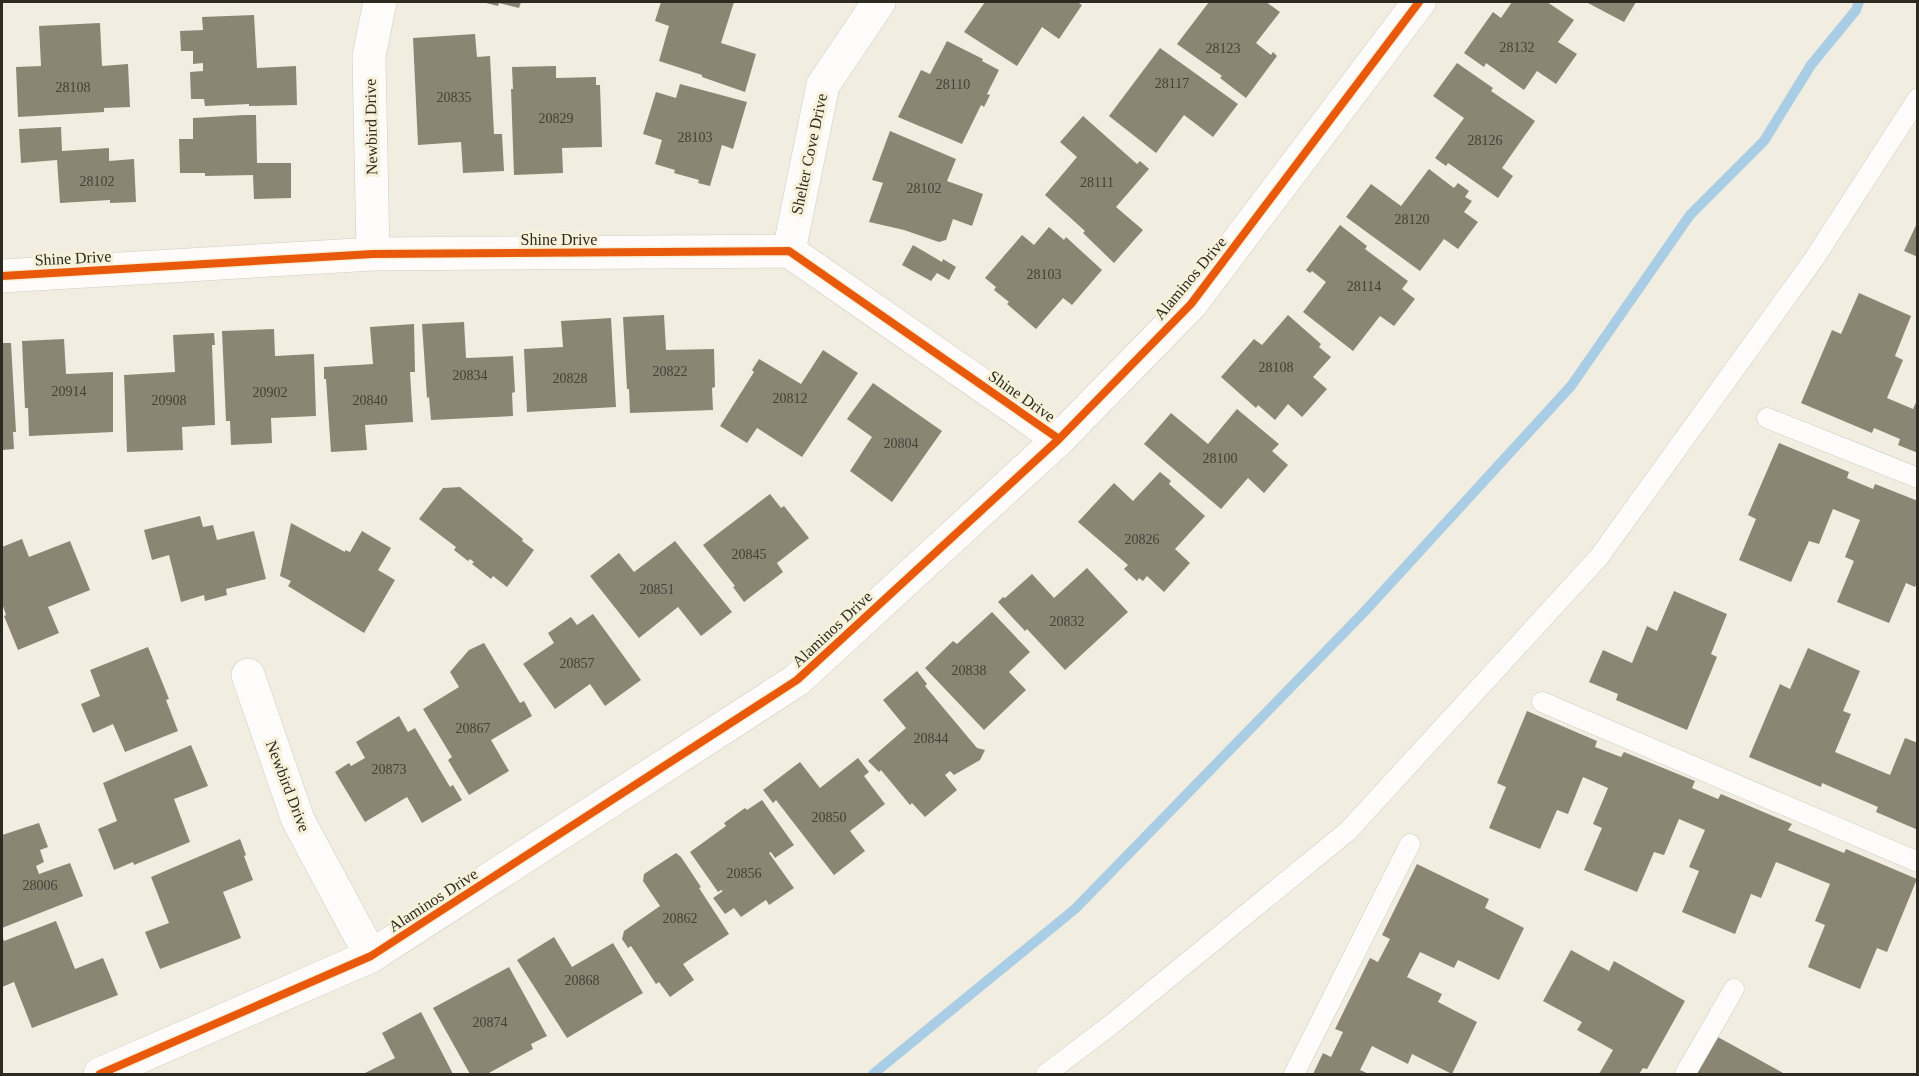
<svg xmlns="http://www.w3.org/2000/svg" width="1919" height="1076" font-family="'Times New Roman',serif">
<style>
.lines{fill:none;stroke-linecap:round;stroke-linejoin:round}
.stream{stroke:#a8cde4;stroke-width:10}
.building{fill:#8b8674}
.lane-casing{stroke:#ceccc2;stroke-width:21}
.street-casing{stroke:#ceccc2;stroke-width:34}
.lane{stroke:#fdfcfa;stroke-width:20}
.street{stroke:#fdfcfa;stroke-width:33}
.cycleway-casing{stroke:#f8f1da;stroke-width:11}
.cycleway{stroke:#e8590c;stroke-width:8}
.labels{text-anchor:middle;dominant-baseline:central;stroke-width:6;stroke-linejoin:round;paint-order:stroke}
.number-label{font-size:14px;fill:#444136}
.street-label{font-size:16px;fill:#2d2a21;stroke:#f8f1da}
</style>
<rect width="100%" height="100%" fill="#f1eee1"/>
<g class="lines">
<!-- stream -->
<path class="stream" d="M873,1074L1075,909L1365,611L1571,386L1690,215L1764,141L1811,65L1856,10L1859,2"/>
</g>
<!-- building -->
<path class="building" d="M482,2H521L519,8L499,3L498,6Z
M661,2H734L721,43L756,54L745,92L702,77V75L659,61L669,26L655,21Z
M985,2H1077L1082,5L1059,39L1042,27L1017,66L964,32Z
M1209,2H1266L1280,12L1256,43L1271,55L1273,52L1277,56L1246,98L1220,78L1222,76L1177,44Z
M1512,2H1547L1574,20L1558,42L1577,54L1556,84L1537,71L1524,90L1486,63L1484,67L1464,53L1493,12L1501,18Z
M1586,2H1636L1624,22Z
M254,15L257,68L296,66L297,105L249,106V104L205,106L204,99H191L190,72L203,71V63L193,64V51H181L180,31L203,30L202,17Z
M100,23L102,66L128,64L130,107L104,108V112L18,117L16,67L41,66L39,26Z
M475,34L477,57L490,56L494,134H502L504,171L463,173L461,142L418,145L413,38Z
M947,41L983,59L982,61L999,70L987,94L990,95L984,107L981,105L962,144L898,117L921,70L930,74Z
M1160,48L1238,104L1213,137L1184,115L1156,153L1109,116Z
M1457,63L1493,88L1491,91L1535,121L1502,168L1513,176L1498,198L1448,163L1446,166L1435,158L1464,118L1433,96Z
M556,66V78L596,77V85H600L602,147L562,148L563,173L514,175L511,89H513L512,67Z
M680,84L747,102L733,149L722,145L710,186L698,183L699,180L674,173L675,170L655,164L662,140L643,134L656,92L676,98Z
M244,115H256L257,163H291V198L254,199L253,175L205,176V173H180L179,139H193V118Z
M1083,116L1137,164L1140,161L1149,169L1116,207L1143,230L1114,263L1083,233L1085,231L1045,195L1077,157L1060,142Z
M61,127L62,151L109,148V161L134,159L136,202L110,203V200L60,203L57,160L21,163L19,129Z
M890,131L956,159L947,181L983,194L972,226L953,219L946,240L939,242L904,230L869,222L883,183L872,180Z
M1429,169L1454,188L1458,183L1469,191L1465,197L1472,201L1464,212L1478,222L1458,249L1444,239L1420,271L1346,217L1371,184L1401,206Z
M1918,221V257L1904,251Z
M1340,225L1367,246L1365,249L1408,281L1402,289L1415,299L1394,326L1380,316L1353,351L1303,312L1326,282L1312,271L1310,273L1306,270Z
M1049,227L1064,240L1066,237L1102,270L1072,305L1063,298L1036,329L1007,304L1009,302L994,290L996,287L985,278L1022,235L1034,245Z
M913,245L942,262L943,259L956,267L949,280L937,273L931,281L902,265Z
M1859,293L1911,316L1895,356L1903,360L1887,398L1913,409L1918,398V453L1898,445L1900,439L1874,428L1872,433L1801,403L1832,330L1841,334Z
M664,315L666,350L714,349L715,387L712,388L713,410L630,413L629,389H627L623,317Z
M1288,315L1321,344L1319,347L1331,357L1313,377L1327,389L1302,417L1288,404L1275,420L1258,405L1256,408L1221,377L1254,339L1262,345Z
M611,318L616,407L527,412L524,349L563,347L561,321Z
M464,322L466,358L513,356L515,392L512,393L513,416L431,420L429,397L427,398L422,324Z
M414,324L415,372H410L413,422L365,425L367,450L331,452L326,379H324V367L373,364L370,327Z
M274,329L275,356L314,354L316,416L271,418L272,443L231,445L230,421H226L222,331Z
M214,333L215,345H212L215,425L182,427L183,450L127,452L124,375L175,372L173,335Z
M64,339L66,374L113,372V432L29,436L28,408H25L22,341Z
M2,343H11L16,432H13L14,449L2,450Z
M823,350L858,373L802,457L757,428L747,443L720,426L754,372L752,370L759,359L801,384Z
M873,383L942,431L892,502L850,471L872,437L847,419Z
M1237,409L1279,444L1272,451L1288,465L1264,493L1248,478L1221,509L1144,444L1171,413L1208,444Z
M1779,443L1849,472L1847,478L1873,489L1875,484L1918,501V580L1915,587L1906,583L1889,623L1837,602L1854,561L1845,557L1860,520L1833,509L1819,544L1809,541L1791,582L1739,560L1756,519L1748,515Z
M1160,472L1171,481L1169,484L1205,516L1175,549L1190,563L1164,592L1147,576L1143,581L1139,578L1137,581L1124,569L1128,565L1078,522L1114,483L1133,501Z
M460,487L523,539L522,541L534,550L507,587L493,576L491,579L472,564L474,562L470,559L468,561L454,550L456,547L419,519L443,488Z
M770,494L781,508L784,506L809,538L777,563L783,572L744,602L733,587L735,586L703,545Z
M200,516L203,527L213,525L217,540L254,531L266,579L226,589L227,595L205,601L204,595L181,602L169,555L152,560L144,530Z
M291,523L345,552V550L350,552L362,531L391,548L378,570L395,580L364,633L288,586L291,581L280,576Z
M22,539L29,557L70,541L90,590L48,607L59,633L18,650L4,616L6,615L2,603V547Z
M675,541L732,612L701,636L678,607L639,638L590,576L619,553L634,572Z
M1087,568L1128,612L1065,670L1027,629L1025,631L998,602L1003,597L1005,598L1032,574L1054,598Z
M1674,591L1727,614L1711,654L1717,657L1687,730L1616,700L1618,694L1589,682L1603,650L1632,663L1647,626L1657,631Z
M992,612L1030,652L1009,672L1026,690L984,730L925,668L953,641L957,644Z
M593,614L641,680L605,706L590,684L555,709L523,664L554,643L548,633L571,617L577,625Z
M484,643L520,703L524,701L532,716L491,740L509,771L469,795L448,760L452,757L423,709L459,687L450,672L469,650Z
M148,647L169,699L166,700L178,731L125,752L113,724L93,733L81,704L100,696L90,670Z
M1808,648L1860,671L1843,711L1851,714L1835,752L1890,775L1905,738L1918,743V830L1876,812L1878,807L1822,783L1821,787L1749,757L1780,684L1790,689Z
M917,671L927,684L925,686L977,748L985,750L980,760L954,775L950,771L945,775L957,790L925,817L912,803L910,805L881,770L879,772L868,761L906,728L883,700Z
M1527,711L1597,741L1595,747L1621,757L1624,752L1695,781L1692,788L1718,799L1721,794L1792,824L1788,830L1844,853L1846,849L1917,879L1887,952L1877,948L1860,989L1808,967L1825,925L1815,921L1830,884L1776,862L1761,898L1751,894L1735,934L1682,912L1699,871L1689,867L1705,830L1679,819L1664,855L1654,852L1637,892L1584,870L1602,828L1593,824L1608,788L1583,777L1568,814L1557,810L1540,849L1489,828L1506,787L1497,783Z
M399,716L408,732L415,728L450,787L453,785L462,800L422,823L407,797L365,822L335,772L349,763L351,766L365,758L356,742Z
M191,745L208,786L174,799L190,842L134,865L133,862L114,870L98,829L117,821L103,783Z
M858,758L869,772L864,776L885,804L850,831L865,851L834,875L776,800L773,803L763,790L800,762L820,788Z
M762,800L794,845L775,858L771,852L769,853L794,888L769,905L766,900L741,917L734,908L725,914L713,898L723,891L721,890L718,892L690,852L726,826L724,823L745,808L747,810Z
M39,823L48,847L40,850L44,862L36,866L39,874L70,863L83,896L2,928V835Z
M240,839L246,855L244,856L253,880L223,892L241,938L160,969L145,932L169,923L151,877Z
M676,853L681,857L701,887L699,888L729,934L683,964L694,980L670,997L659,982L656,984L631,946L628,948L622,939L624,931L660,906L643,881L644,874Z
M1417,864L1489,899L1485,908L1524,928L1499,980L1458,960L1454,968L1420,952L1407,977L1442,994L1438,1002L1477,1022L1452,1074L1412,1054L1408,1064L1372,1046L1360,1070L1369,1074H1313L1323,1053L1331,1057L1343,1032L1335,1029L1370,958L1378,962L1390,939L1382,935Z
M56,921L75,969L103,958L118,995L32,1028L14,982L2,987V938H3L4,941Z
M554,937L572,967L613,943L643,993L567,1038L517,960Z
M1571,950L1609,971L1614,961L1685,1001L1647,1069L1643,1068L1639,1074H1599L1613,1050L1577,1030L1582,1022L1543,1001Z
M509,967L547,1036L531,1044L533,1049L487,1074H470L433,1008Z
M421,1012L453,1074H363L395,1058L382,1033Z
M1716,1036L1785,1074H1695Z"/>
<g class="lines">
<!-- lane casing -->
<g class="lane-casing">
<path id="lane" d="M1767,418L1918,478
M1542,702L1918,862
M1046,1074L1112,1024L1348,831L1599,557L1814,259L1918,98
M1294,1074L1410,844
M1685,1074L1734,989"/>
</g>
<!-- street casing -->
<g class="street-casing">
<path id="street" d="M789,251L823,85L879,2
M373,254L369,56L380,2
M2,276L373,254L789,251L1059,439
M248,675L298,820L371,956
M100,1074L371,956L797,680L1059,439L1191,304L1419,2"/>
</g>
<!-- lane -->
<use href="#lane" class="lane"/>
<!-- street -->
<use href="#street" class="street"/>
<!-- cycleway casing -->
<g class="cycleway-casing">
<path id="cycleway" d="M2,276L373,254L789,251L1059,439
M100,1074L371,956L797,680L1059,439L1191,304L1419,2"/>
</g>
<!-- cycleway -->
<use href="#cycleway" class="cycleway"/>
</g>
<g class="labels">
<!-- number labels -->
<g class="number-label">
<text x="1517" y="47">28132</text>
<text x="1223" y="48">28123</text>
<text x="1172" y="83">28117</text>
<text x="953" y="84">28110</text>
<text x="73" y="87">28108</text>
<text x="454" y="97">20835</text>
<text x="556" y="118">20829</text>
<text x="695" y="137">28103</text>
<text x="1485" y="140">28126</text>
<text x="97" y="181">28102</text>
<text x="1097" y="182">28111</text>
<text x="924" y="188">28102</text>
<text x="1412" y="219">28120</text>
<text x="1044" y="274">28103</text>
<text x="1364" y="286">28114</text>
<text x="1276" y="367">28108</text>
<text x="670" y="371">20822</text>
<text x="470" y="375">20834</text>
<text x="570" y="378">20828</text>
<text x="69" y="391">20914</text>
<text x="270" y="392">20902</text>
<text x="790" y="398">20812</text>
<text x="169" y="400">20908</text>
<text x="370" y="400">20840</text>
<text x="901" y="443">20804</text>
<text x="1220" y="458">28100</text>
<text x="1142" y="539">20826</text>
<text x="749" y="554">20845</text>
<text x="657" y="589">20851</text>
<text x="1067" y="621">20832</text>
<text x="577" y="663">20857</text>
<text x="969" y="670">20838</text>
<text x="473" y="728">20867</text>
<text x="931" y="738">20844</text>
<text x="389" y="769">20873</text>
<text x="829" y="817">20850</text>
<text x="744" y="873">20856</text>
<text x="40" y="885">28006</text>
<text x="680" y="918">20862</text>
<text x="582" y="980">20868</text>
<text x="490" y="1022">20874</text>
</g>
<!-- street labels -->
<g class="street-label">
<text transform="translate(371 127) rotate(-91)">Newbird Drive</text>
<text transform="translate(809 154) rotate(-78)">Shelter Cove Drive</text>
<text x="559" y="239">Shine Drive</text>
<text transform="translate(73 258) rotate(-3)">Shine Drive</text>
<text transform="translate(1190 278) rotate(-50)">Alaminos Drive</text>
<text transform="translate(1022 396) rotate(35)">Shine Drive</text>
<text transform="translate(832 629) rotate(-43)">Alaminos Drive</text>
<text transform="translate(288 786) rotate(69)">Newbird Drive</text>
<text transform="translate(433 900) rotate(-33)">Alaminos Drive</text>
</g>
</g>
<!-- border -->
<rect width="1919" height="1076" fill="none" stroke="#2d2a21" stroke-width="6"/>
</svg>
